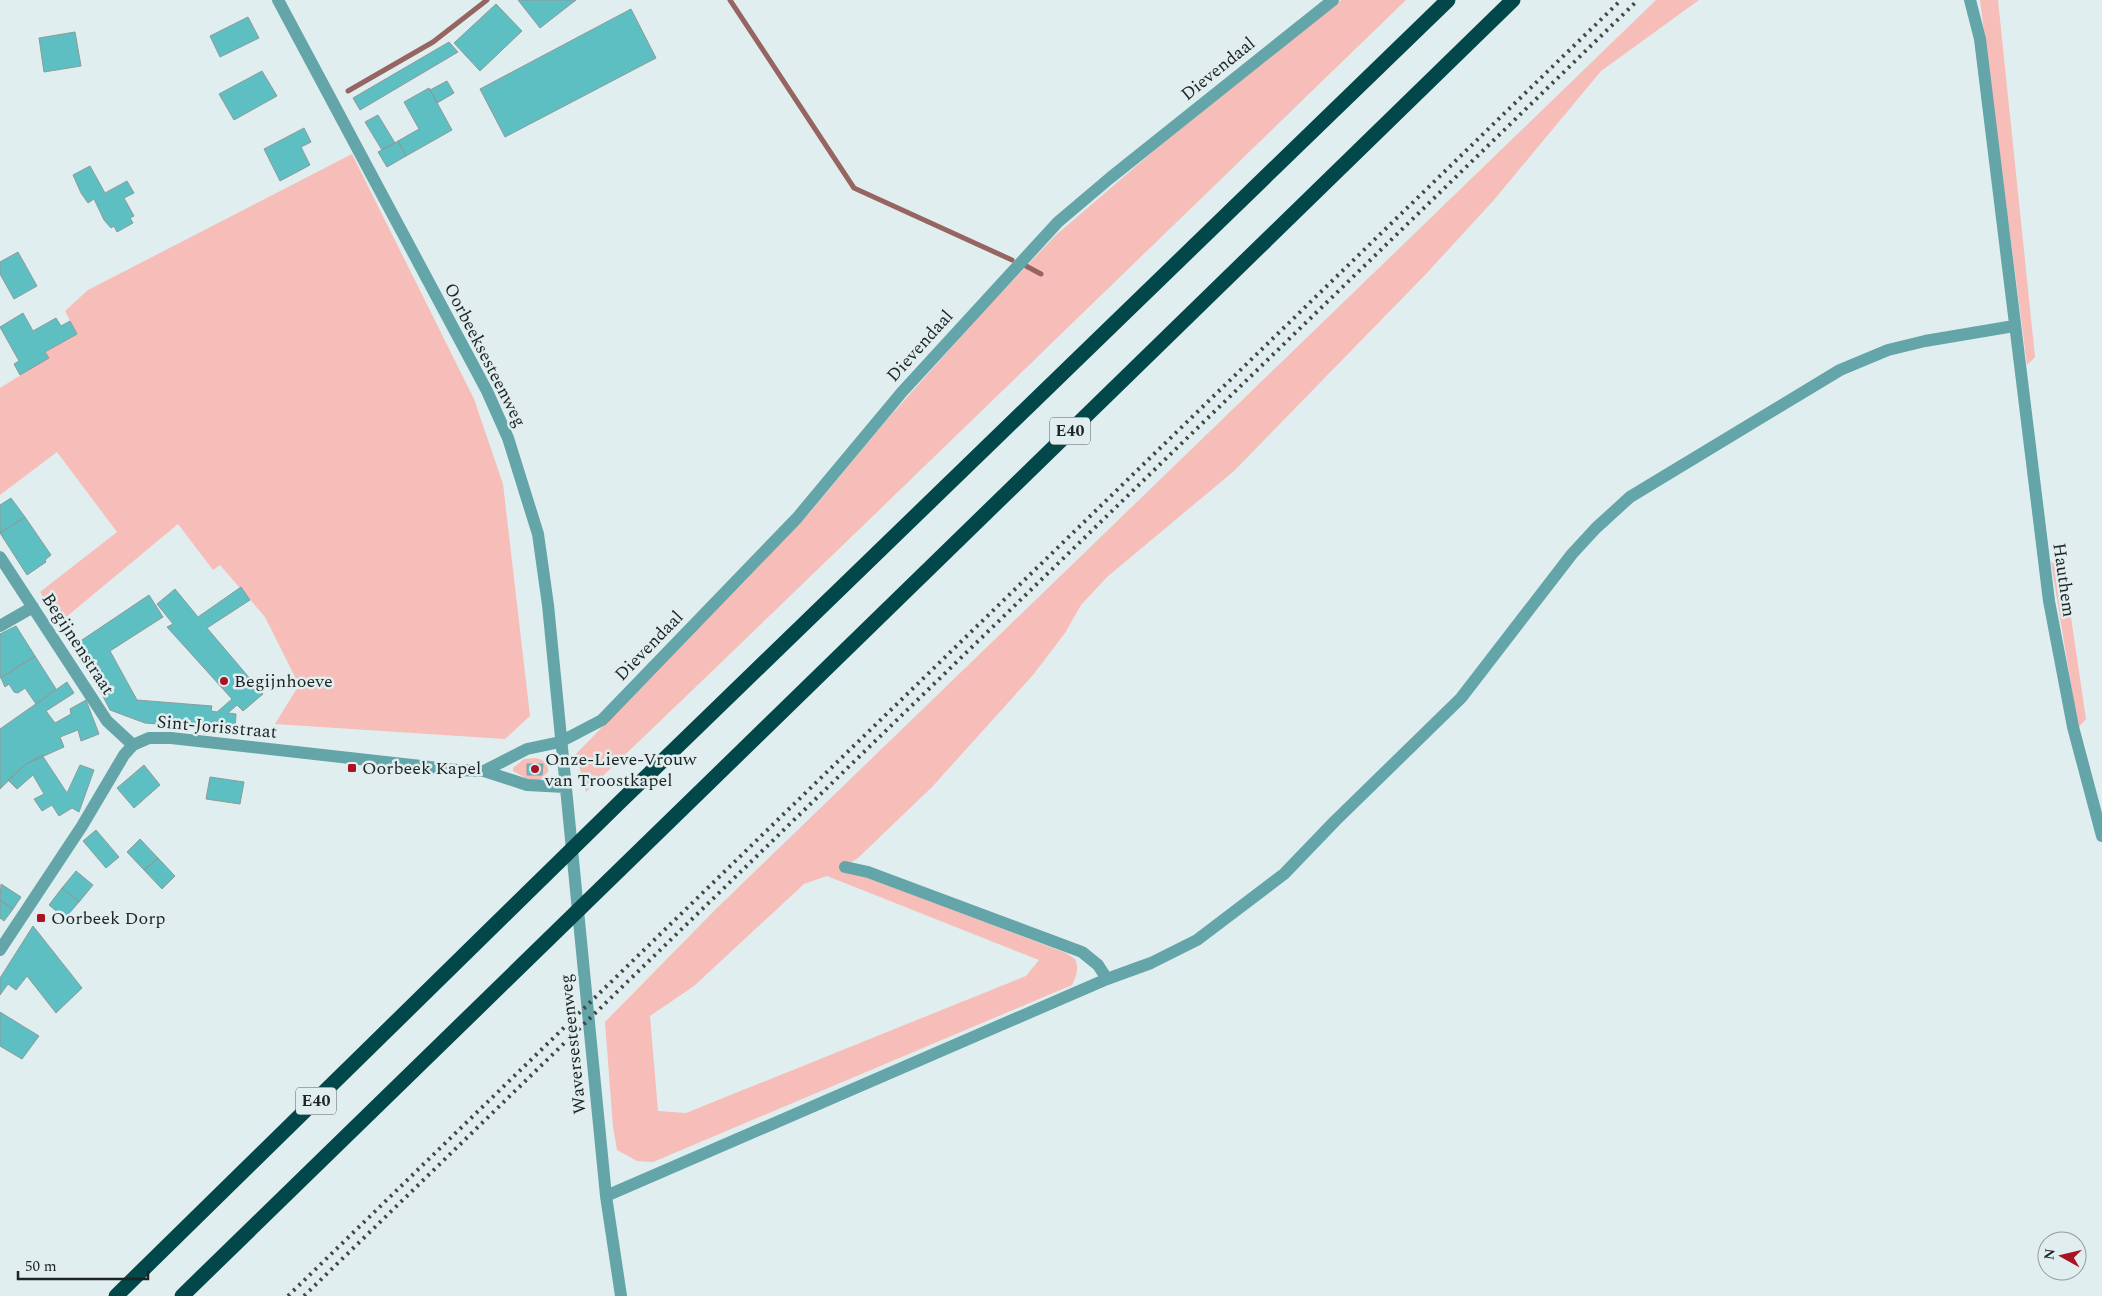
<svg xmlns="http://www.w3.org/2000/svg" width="2102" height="1296" font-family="Spectral,serif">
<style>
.green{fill:#f6bdb9;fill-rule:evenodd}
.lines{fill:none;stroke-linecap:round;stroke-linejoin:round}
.stream{stroke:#966561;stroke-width:5}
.building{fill:#5ebfc3;stroke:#8d9a9a}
.minor{stroke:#63a5a8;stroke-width:12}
.highway{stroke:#024749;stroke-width:15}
.rail{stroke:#424848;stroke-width:4;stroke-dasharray:2.5 5;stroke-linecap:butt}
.poi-dot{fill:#a91325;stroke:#e1eeef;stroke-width:2}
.labels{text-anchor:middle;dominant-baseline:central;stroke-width:5;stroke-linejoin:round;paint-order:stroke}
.shield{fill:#e1eeef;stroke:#586060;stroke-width:1}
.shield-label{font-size:16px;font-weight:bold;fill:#1e2323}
.street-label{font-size:18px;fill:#1e2323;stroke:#e1eeef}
.poi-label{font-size:18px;fill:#1e2323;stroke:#e1eeef;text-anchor:start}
</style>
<rect width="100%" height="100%" fill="#e1eeef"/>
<!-- green -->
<path class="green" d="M1341,0H1406C1133,264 861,529 586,792L576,754L812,510L885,422L983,312L1056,235L1156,149Z
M1656,0H1699L1601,71L1493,201L1425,275L1234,471L1107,577L1081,605L1065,633L1033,675L932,787L858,858L842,868L1066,953L1075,959C1079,969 1077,975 1072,985L653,1162L637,1161L617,1150L613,1127L605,1022L715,910ZM827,876L1039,960L1026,976L686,1113L658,1111L650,1016L694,986L804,884Z
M1980,0H1998L2035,357L2027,365Z
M352,154L474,399L503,484L530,716L505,739L275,724L299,685L265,617L220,565L213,570L178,524L59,623L40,592L117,532L57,452L0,495V388L48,358L45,352L77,334L65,311L88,290Z
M2051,562L2064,570L2086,719L2078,728Z
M535,758C544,759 549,764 548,772L540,780H529L513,771V768L524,759Z"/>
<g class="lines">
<!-- stream -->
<path class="stream" d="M730,0L854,188L1012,260
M348,91L433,42L487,0
M1026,266L1041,274"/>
</g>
<!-- building -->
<path class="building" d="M518,0H576L540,28Z
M496,4L522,31L480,71L454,43Z
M631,9L656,58L505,137L480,89Z
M248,17L259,38L220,57L210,36Z
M75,32L81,66L44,72L39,38Z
M449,42L458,52L360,110L353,98Z
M262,71L277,96L234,120L219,94Z
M447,81L454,93L437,103L430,90Z
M429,88L452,130L406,156L398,141L419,129L404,102Z
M378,115L395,143L382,150L365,122Z
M304,128L311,142L301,147L310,165L280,181L264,149Z
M398,141L406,156L387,167L378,152Z
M90,166L105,193L127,181L134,193L124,198L134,216L130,218L133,223L117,232L114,226L111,228L104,220L94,199L88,203L81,193L73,175Z
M18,252L37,286L14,299L0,274V262Z
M23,313L33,331L56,318L61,326L70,321L77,334L45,352L49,358L20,375L14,364L19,361L0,327Z
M11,498L25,517L0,533V505Z
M25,517L51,555L45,560L46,562L27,575L0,533Z
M241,587L250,600L207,628L263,694L243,711L237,705L228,713L236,714L235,730L145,723L110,710L76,644L149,595L163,617L110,651L137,700L212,706L211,711L217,712L232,699L167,627L173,624L157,604L175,589L198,617Z
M16,626L35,656L0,678V634Z
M35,656L56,689L36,704L25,688L18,693L14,692L9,684L5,687L1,678Z
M67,682L74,693L46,711L55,723L71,714L70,709L86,700L99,734L81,741L78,730L60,737L64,747L26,764L0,789V729Z
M42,755L67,793L80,765L94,770L79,812L72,808L59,816L52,805L42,811L34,799L44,794L33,775L17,789L8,780L26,764Z
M527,764H543L542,775H527Z
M144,765L160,785L134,808L117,788Z
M210,777L244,782L240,804L206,799Z
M96,830L119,857L106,868L83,841Z
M140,839L158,858L144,870L127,852Z
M158,858L175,876L162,889L144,870Z
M76,871L93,885L79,902L62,888Z
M1,884L21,897L13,909L0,900Z
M62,888L79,902L65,918L49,905Z
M0,900L13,909L4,921L0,918Z
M33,926L82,988L56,1013L27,976L16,990L8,984L0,995V978Z
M0,1012L39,1036L22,1059L0,1046Z"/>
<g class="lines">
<!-- minor -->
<path class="minor" d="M278,0L487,391L508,438L538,534L548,605L606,1196L621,1296
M1970,0L1980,39L2049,601L2073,727L2102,836
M0,557L107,721L133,745
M0,626L33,607
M484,771L527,749L560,742L602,720L797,518L902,392L1058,222L1110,178L1333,0
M845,867L868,872L1082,952L1098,965L1107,979
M0,950L82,826L124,755L133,745L149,738H171L457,770L484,771L527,785L565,787
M606,1196L1107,979L1151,963L1197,940L1284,874L1335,821L1461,698L1572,554L1596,528L1630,497L1840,370L1888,350L1925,341L2014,326"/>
<!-- highway -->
<path class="highway" d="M116,1296L619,803L1448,0
M182,1296L1513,0"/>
<!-- rail -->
<path class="rail" d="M288,1296L1621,0
M304,1296L1638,0"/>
</g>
<!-- markers -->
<g class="poi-dot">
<circle cx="224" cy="681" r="5"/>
<rect x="347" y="763" width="10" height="10" rx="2.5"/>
<circle cx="535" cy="769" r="5"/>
<rect x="36" y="913" width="10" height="10" rx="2.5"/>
</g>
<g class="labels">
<!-- shield labels -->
<g class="shield">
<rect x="1050" y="417.5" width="40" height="27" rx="4"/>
<rect x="296" y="1087.5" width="40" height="27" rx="4"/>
</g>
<g class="shield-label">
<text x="1070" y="431">E40</text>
<text x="316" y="1101">E40</text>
</g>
<!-- street labels -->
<g class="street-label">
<text transform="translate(1218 69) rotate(-39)">Dievendaal</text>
<text transform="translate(920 346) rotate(-48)">Dievendaal</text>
<text transform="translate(485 355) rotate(63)">Oorbeeksesteenweg</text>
<text transform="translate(2064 580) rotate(82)">Hauthem</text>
<text transform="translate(78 644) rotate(57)">Begijnenstraat</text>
<text transform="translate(649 646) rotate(-46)">Dievendaal</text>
<text transform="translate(217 727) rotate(5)">Sint-Jorisstraat</text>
<text transform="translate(573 1044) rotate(-96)">Waversesteenweg</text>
</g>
<!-- poi labels -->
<g class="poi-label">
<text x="234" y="681">Begijnhoeve</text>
<text x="545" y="759">Onze-Lieve-Vrouw<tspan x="545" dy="21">van Troostkapel</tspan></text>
<text x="362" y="768">Oorbeek Kapel</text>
<text x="51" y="918">Oorbeek Dorp</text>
</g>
</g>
<!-- north arrow -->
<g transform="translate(2062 1256) rotate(278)"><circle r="24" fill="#e1eeef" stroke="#939d9d"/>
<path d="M0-4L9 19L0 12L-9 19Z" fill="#a91325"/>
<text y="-8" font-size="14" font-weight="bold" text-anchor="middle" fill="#1e2323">N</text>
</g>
<!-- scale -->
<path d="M18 1271v8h130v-8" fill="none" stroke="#1e2323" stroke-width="2.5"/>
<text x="25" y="1271" font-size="15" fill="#1e2323" stroke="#e1eeef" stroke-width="4" paint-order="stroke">50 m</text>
</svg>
